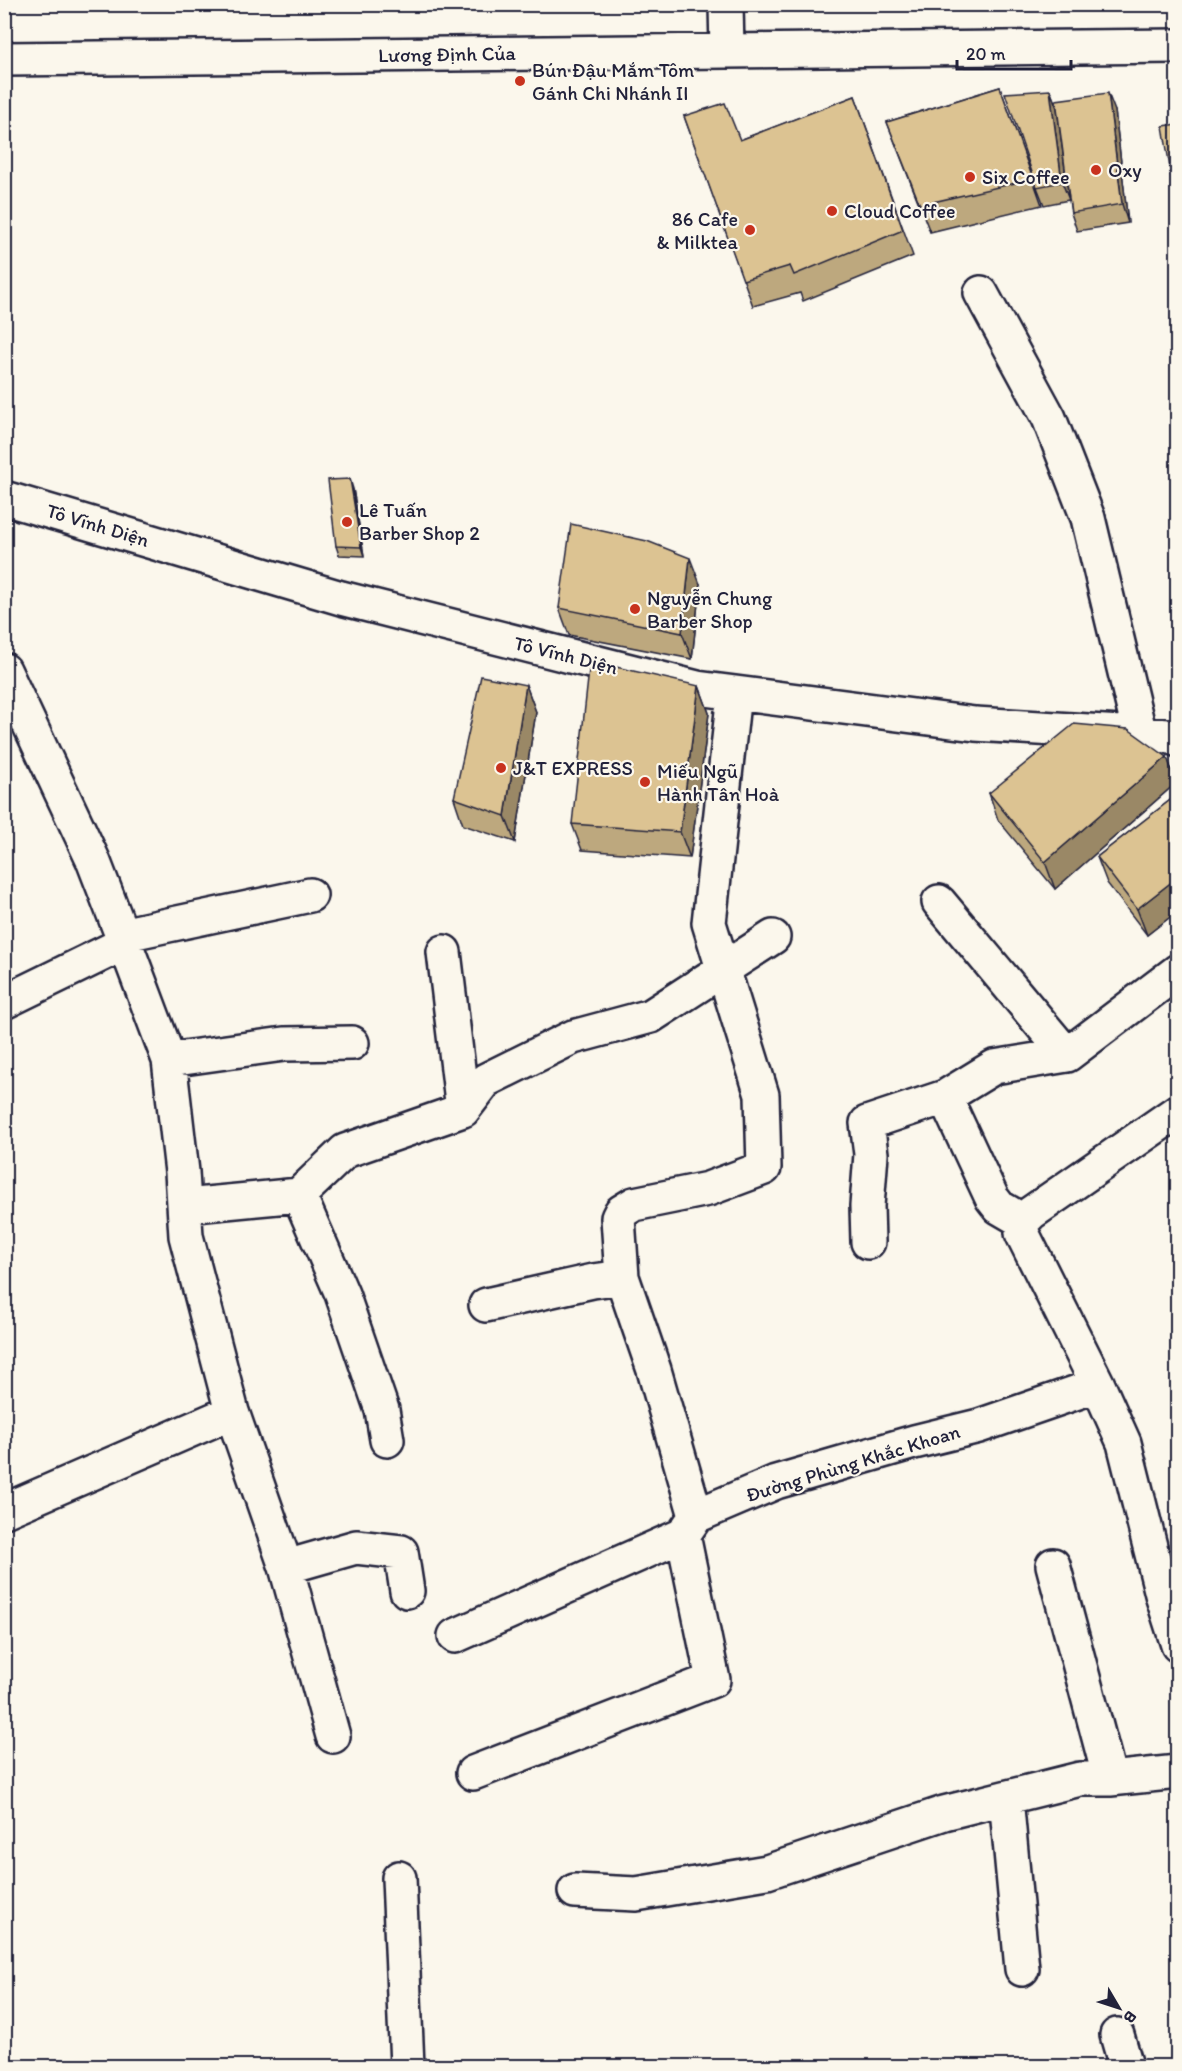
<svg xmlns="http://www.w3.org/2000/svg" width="1182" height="2071" font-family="Itim,sans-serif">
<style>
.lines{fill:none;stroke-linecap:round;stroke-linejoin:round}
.minor-casing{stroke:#22223b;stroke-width:38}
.minor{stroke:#fbf7ec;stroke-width:33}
.wall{fill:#bda87e;stroke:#22223b;stroke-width:1.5}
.shaded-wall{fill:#9a8866;stroke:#22223b;stroke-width:1.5}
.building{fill:#dcc392;stroke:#22223b;stroke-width:1.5}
.poi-dot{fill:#c8321e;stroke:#fbf7ec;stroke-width:2}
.labels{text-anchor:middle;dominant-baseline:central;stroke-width:4.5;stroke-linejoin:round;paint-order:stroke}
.street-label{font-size:20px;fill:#22223b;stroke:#fbf7ec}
.poi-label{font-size:20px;fill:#22223b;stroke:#fbf7ec;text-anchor:start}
</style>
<rect width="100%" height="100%" fill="#fbf7ec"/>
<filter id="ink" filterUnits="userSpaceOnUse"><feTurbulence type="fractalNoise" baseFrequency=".0167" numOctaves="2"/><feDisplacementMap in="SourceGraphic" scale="12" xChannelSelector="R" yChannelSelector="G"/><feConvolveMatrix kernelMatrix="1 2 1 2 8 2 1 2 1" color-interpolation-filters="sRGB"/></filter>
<g filter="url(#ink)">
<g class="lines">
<!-- minor casing -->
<g class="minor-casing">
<path id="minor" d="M726,4L727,51
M4,59L1178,46
M981,293L1049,418L1088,518L1140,735
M4,498L341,598L697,688L975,724L1169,736L1178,740
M4,670L93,860L125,943L4,1002
M939,902L1067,1055
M121,935L310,895
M125,943L169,1060L182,1172L186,1236L232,1412L286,1567L356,1547L401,1552L407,1591
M444,952L463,1110
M169,1060L284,1044L352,1043
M945,1097L994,1067L1067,1055L1178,971
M1178,1111L1031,1213L1023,1221L1022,1233L1098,1385L1124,1443L1163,1598L1178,1645
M299,1195L342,1294L382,1410L387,1440
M185,1206L299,1195L345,1151L463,1110L486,1080L573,1037L651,1016L773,937
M868,1242L867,1206L871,1154L867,1123L945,1097L992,1198L999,1207L1023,1221
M486,1305L593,1281L622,1277
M4,1511L232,1412
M696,1516L654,1370L622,1277L618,1218L621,1212L634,1204L708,1189L764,1168L762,1095L709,923L734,693
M1053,1565L1110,1779
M286,1567L333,1736
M455,1636L683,1535L696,1516L776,1482L914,1442L979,1426L1098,1385
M473,1773L713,1680L683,1535
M1006,1798L1022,1969
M399,1878L407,2066
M575,1891L636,1894L767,1872L944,1813L1080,1779H1110L1178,1772
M1117,2035L1126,2066"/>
</g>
<!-- minor -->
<use href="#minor" class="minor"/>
</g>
<!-- wall -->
<path class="wall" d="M1000,87L1042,205L930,232L887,122Z
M1050,90L1057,108L1115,111L1128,223L1077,231L1071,213L1069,200L1044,205L1037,187Z
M855,96L913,256L803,301L800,293L753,306L684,116L740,140Z
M1178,124V201L1174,192Z
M353,489L364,556L339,555L336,546Z
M700,584L692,659L569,635L559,608Z
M526,685L536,712L515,842L463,825L454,798Z
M699,686L709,713L690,858L582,850L572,824Z
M1167,757L1176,783L1055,889L998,820L989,793Z
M1178,794V911L1147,935L1107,883L1097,857Z"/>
<!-- shaded-wall -->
<path class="shaded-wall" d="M1050,90L1057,108L1069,200L1062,182Z
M1108,93L1115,111L1128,223L1122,204Z
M350,479L353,489L364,556L361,547Z
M690,558L700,584L692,659L682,633Z
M526,685L536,712L515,842L505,816Z
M699,686L709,713L690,858L680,832Z
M1167,757L1176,783L1055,889L1045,862Z
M1178,877V911L1147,935L1137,909Z"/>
<!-- building -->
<path class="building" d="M1000,87L1033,179L920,205L887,122Z
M1050,90L1062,182L1037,187L1005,93Z
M1108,93L1122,204L1071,213L1056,100Z
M855,96L903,230L794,275L790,266L743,280L684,116L725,103L740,140Z
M1178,124V191L1174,192L1163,126Z
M350,479L361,547L336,546L328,480Z
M571,524L647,541L690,558L682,633L559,608Z
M590,661L699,686L680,832L572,824Z
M481,676L526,685L505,816L454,798Z
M1074,724L1128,729L1167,757L1045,862L989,793Z
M1178,794V877L1137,909L1097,857Z"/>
</g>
<!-- markers -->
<g class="poi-dot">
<circle cx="520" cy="81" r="6"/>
<circle cx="1096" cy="170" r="6"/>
<circle cx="970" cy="177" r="6"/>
<circle cx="832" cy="211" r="6"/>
<circle cx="750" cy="230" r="6"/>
<circle cx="347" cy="522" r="6"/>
<circle cx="635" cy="609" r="6"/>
<circle cx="501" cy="768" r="6"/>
<circle cx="645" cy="782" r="6"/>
</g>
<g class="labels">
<!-- street labels -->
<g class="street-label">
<text transform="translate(447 54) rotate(-1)">Lương Định Của</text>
<text transform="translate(98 525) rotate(17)">Tô Vĩnh Diện</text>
<text transform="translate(566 655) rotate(14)">Tô Vĩnh Diện</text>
<text transform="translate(853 1463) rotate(-17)">Đường Phùng Khắc Khoan</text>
</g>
<!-- poi labels -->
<g class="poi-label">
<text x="532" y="70">Bún Đậu Mắm Tôm<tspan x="532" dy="23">Gánh Chi Nhánh II</tspan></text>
<text x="1108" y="170">Oxy</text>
<text x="982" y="177">Six Coffee</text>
<text x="844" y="211">Cloud Coffee</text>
<text x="738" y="219" text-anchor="end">86 Cafe<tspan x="738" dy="23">&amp; Milktea</tspan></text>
<text x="359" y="510">Lê Tuấn<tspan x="359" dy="23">Barber Shop 2</tspan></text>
<text x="647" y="598">Nguyễn Chung<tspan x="647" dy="23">Barber Shop</tspan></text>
<text x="513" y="768">J&amp;T EXPRESS</text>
<text x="657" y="771">Miếu Ngũ<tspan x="657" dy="23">Hành Tân Hoà</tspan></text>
</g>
</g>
<!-- margin -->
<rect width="1182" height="2071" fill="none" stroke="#fbf7ec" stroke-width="24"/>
<rect x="12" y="12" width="1158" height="2047" fill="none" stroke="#22223b" stroke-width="2" filter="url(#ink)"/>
<!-- north arrow -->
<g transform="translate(1119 2008) rotate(129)" stroke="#fbf7ec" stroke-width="4.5" paint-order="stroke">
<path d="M0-4.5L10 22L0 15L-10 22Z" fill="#22223b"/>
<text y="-9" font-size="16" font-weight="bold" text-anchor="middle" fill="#22223b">B</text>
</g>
<!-- scale -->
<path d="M957 60v9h114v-9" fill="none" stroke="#22223b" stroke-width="3"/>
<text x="966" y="60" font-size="18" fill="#22223b" stroke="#fbf7ec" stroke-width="4.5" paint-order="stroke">20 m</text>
</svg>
